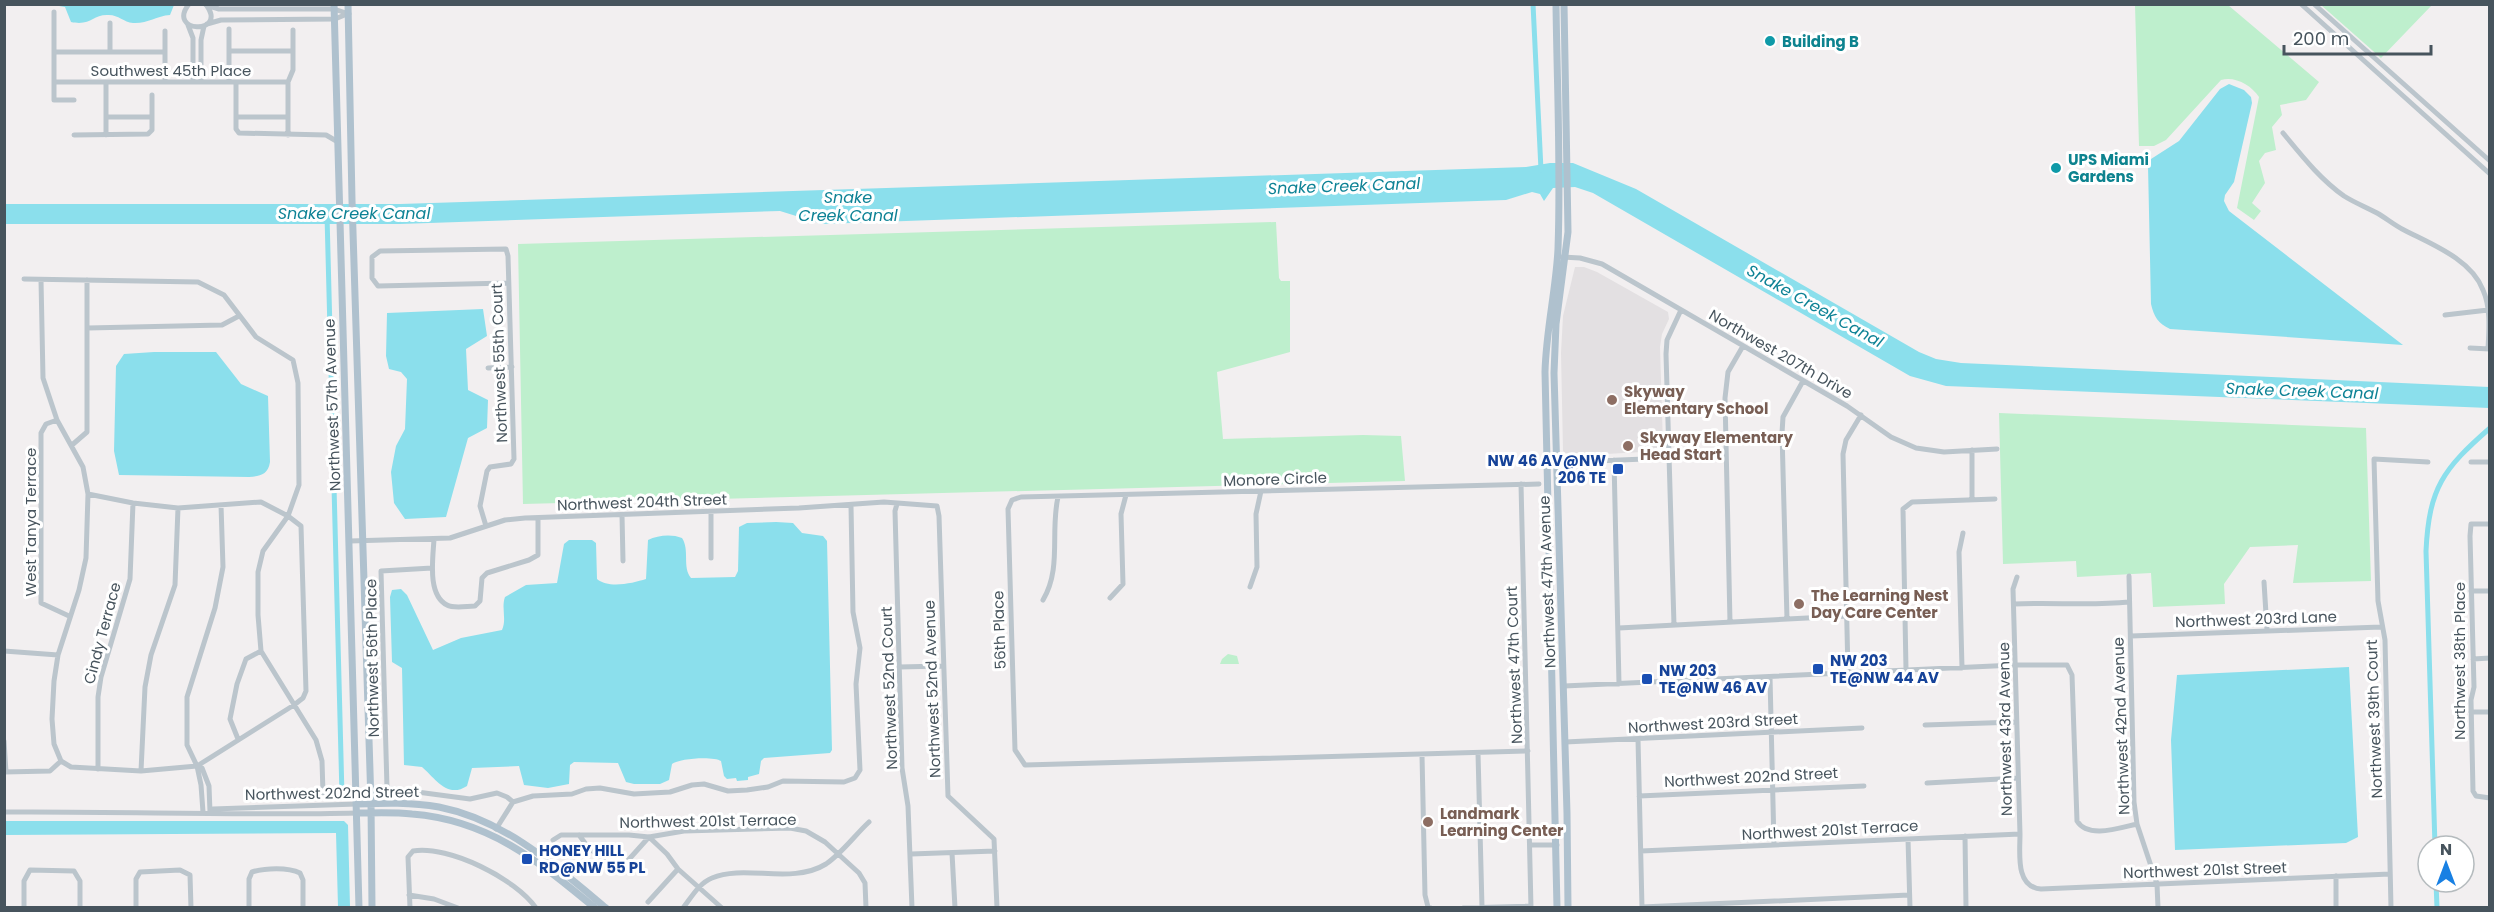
<svg xmlns="http://www.w3.org/2000/svg" width="2494" height="912" font-family="Poppins,sans-serif">
<style>
.education{fill:#e3e0e2}
.green{fill:#beefcd}
.water{fill:#8bdfec}
.lines{fill:none;stroke-linecap:round;stroke-linejoin:round}
.canal{stroke:#8bdfec;stroke-width:5}
.minor{stroke:#bbc5cc;stroke-width:5}
.major{stroke:#afc1ce;stroke-width:7}
.culture-dot{fill:#0f9aa8;stroke:#fff;stroke-width:2}
.education-dot{fill:#8d6e63;stroke:#fff;stroke-width:2}
.transit-dot{fill:#1a4fb4;stroke:#fff;stroke-width:2}
.labels{text-anchor:middle;dominant-baseline:central;stroke-width:6;stroke-linejoin:round;paint-order:stroke}
.culture-label{font-size:15px;font-weight:bold;fill:#0d838f;stroke:#fff;text-anchor:start}
.street-label{font-size:15px;fill:#47545d;stroke:#fff}
.education-label{font-size:15px;font-weight:bold;fill:#785e54;stroke:#fff;text-anchor:start}
.transit-label{font-size:15px;font-weight:bold;fill:#164399;stroke:#fff;text-anchor:start}
.water-label{font-size:16px;font-style:italic;fill:#0d8295;stroke:#fff}
</style>
<rect width="100%" height="100%" fill="#f2eff0"/>
<!-- education -->
<path class="education" d="M1575,267H1584L1597,272L1668,312L1669,319L1662,334L1660,347L1663,446L1660,451L1570,456L1563,451L1561,353L1563,316Z"/>
<!-- green -->
<path class="green" d="M2135,5H2228L2319,82L2306,100L2280,105L2282,115L2272,127L2276,150L2265,153L2259,161L2265,183L2252,203L2261,211L2254,220L2237,208L2259,97C2251,85 2235,76 2221,80L2166,140L2154,146H2139Z
M2321,5H2432L2381,58Z
M1276,222L1279,278L1281,281H1290V352L1217,372L1223,439L1363,435L1401,436L1405,481L523,504L518,244Z
M1999,413L2366,428L2371,581L2293,583L2298,545L2250,547L2224,584L2225,604L2153,607L2151,573L2077,577L2076,561L2003,564Z
M1228,654L1237,656L1239,664H1220L1222,659Z"/>
<!-- water -->
<path class="water" d="M53,5H52H174L170,15C156,16 147,24 133,23C123,22 118,14 107,15C92,15 91,26 71,22L65,7Z
M2229,84L2244,90L2251,97L2252,103L2234,182L2225,195L2224,201L2229,211L2403,345L2170,329C2158,323 2154,317 2151,304L2148,166L2151,159L2179,141L2220,89Z
M1550,163H1573L1636,189L1919,352L1936,359L1961,363L2489,387V408L1946,386L1910,376L1593,193L1575,187L1553,188L1544,201L1540,194L1532,192L1506,200L822,224L780,211L400,224H5L4,204H400L1526,167Z
M483,309L487,336L466,349L468,390L488,400L487,428L468,438L446,517L405,519L394,503L391,472L396,446L405,429L407,379L401,372L389,369L386,356L387,313Z
M154,352H216L241,384L268,396L270,462C268,475 260,476 249,477L119,475L114,451L116,366L124,354Z
M776,522L793,523L802,533L823,536L827,541L832,750L830,753L764,758L761,761L759,774L748,777V780L737,781L736,778L727,779L724,776L721,761C714,756 679,758 672,764L669,780L660,784H634L626,782L618,763L574,762L570,765L569,784L548,788L524,785L519,766L472,768L467,786C447,799 435,778 422,767L404,765L402,668L392,662L390,597L392,590L401,589L407,595L433,650L461,638L502,630C507,619 501,608 505,597L526,585L557,583L564,544L569,540H592L596,543L597,579C609,589 633,583 646,579L648,540C658,535 672,534 682,538C690,550 682,567 691,578L735,577L738,571L739,527L747,523Z
M2349,667L2358,837L2346,843L2175,850L2171,740L2177,675Z
M5,821H344L348,825L350,907H338L336,833L5,835Z"/>
<g class="lines">
<!-- canal -->
<path class="canal" d="M1533,4L1541,170
M327,215L342,796
M2435,846L2426,551C2429,488 2443,469 2490,428
M2436,882L2437,908"/>
<!-- minor -->
<path class="minor" d="M189,4C166,33 227,35 207,6
M2301,4L2490,174
M2314,4L2490,161
M206,5L219,9H334L349,14
M54,12V100H74
M110,23V52
M207,24L221,20L335,19L347,14
M188,25L193,38V82
M229,29V82
M165,31V82
M229,51H293
M54,52H165
M54,82H288
M106,82V135
M201,82V40L204,26
M236,82V129L239,133L326,135L338,142
M106,117H152
M236,117H288
M2283,133C2302,156 2320,179 2344,196C2355,203 2366,207 2377,213C2386,218 2394,225 2404,230C2431,244 2471,259 2483,290C2491,308 2489,330 2488,349
M74,135L148,134L152,130V95
M288,135V82L293,70V30
M1562,257L1580,258L1602,264L1847,406L1891,437L1916,448L1944,452L1997,449
M24,279L198,282L224,295L256,337L293,360L298,383L299,485L288,516L263,551L258,572V615L261,651L316,740L322,761L323,793
M41,280L43,378L57,420L83,467L88,494L86,558L79,590L58,655L54,681L52,719L54,744L61,761
M2445,315L2488,310
M88,328L222,325L239,316
M2470,348L2490,349
M488,368L512,367
M57,420L46,424L41,433V603L69,616
M72,445L87,432V280
M1972,450V499
M1614,460L1619,684
M2471,462H2490
M1547,463L1669,458
M1521,484L1531,908
M897,504L895,511L902,768L908,806L912,908
M622,515L623,561
M2490,524H2471L2470,536L2474,687L2471,700L2473,791L2476,796L2490,798
M486,526L480,506L487,471L490,467L511,464L514,459L508,256L506,249L380,251L372,257V278L378,286L508,283
M434,539C433,558 427,595 447,605C454,609 467,606 475,606L480,601L482,578L487,573L529,560L538,555V518
M350,541L450,538L505,520L525,518L799,508L884,502L937,506L939,516L948,796L994,839L997,908
M711,558V512
M432,568L381,571L387,788L470,799L497,793L507,797L513,802
M2129,576L2134,802L2137,824L2157,884L2158,908
M2017,577L2013,589L2020,834C2020,853 2015,887 2041,889L2390,874
M2264,582L2267,630
M1250,587L1257,567L1256,514L1261,491
M2471,591H2490
M1110,598L1123,584L1121,514L1126,495
M1043,600C1062,568 1050,532 1058,497
M2014,604C2052,602 2090,606 2129,602
M1787,619L1782,433L1783,417L1803,381
M1730,622L1725,398L1728,372L1743,346
M1674,625L1666,354L1667,340L1681,310
M1619,628L1846,616
M2131,636L2381,627
M4,651L58,655
M2473,659L2490,658
M899,667L943,666
M1962,668L1959,552L1963,533
M1906,670L1903,509L1912,502L1995,499
M1848,673L1843,454L1846,440L1861,415
M1770,677L1774,845
M1564,686L2015,665H2067L2072,675L2077,821C2088,839 2119,828 2137,824
M2471,712H2490
M1925,725L2017,722
M238,739L230,719L237,684L246,659L261,651
M1638,739L1642,908
M4,741L6,772
M1565,742L1862,728
M1528,751L1025,765L1015,750L1008,509L1012,500L1021,497L1539,484
M1478,753L1482,907
M1422,755L1425,895L1428,907L1431,908
M197,766L202,768L209,786L210,812
M98,769V697L101,677L130,579L133,503
M141,771L145,687L151,655L175,585L178,508
M4,772L50,771L61,761L71,767L141,771L197,766L294,705L303,698L306,691L301,526L288,516L261,502L178,508L133,503L88,494
M1927,783L2018,778
M1639,796L1864,786
M513,802L533,796L572,794L586,789L600,788L634,794L670,792L692,785L704,784L728,791L747,790L768,787L783,781L844,782L855,778L860,770L856,684L860,648L853,612L851,506
M4,812C122,811 239,816 357,813
M203,812L201,785L197,766L187,745V697L215,608L223,567L221,505
M210,812L213,809L357,804
M496,829L513,802
M579,835L588,847L616,870L623,866L649,837L667,854L678,869L722,908
M1965,836L1966,908
M1908,839L1910,908
M553,840L561,835H629L649,837L684,831L790,828L806,831L825,842L859,873L865,883L866,908
M1530,845H1557
M1641,851L2020,834
M952,853L955,908
M911,854L995,851
M409,895L434,899L458,908
M648,902L678,869
M1642,907L1909,895
M24,908V881L30,870L74,871L80,881V908
M136,908V879L140,872L180,870L190,875L191,908
M249,908V879L252,872C265,868 288,867 300,873L303,880V908
M410,908L408,857L413,851C449,845 516,879 536,908
M683,908C691,898 699,883 712,878C745,864 792,885 826,864C842,853 855,835 869,822
M1463,908L1531,906
M2336,908V876
M2391,908L2385,640L2378,601L2374,459L2428,462"/>
<!-- major -->
<path class="major" d="M334,4L359,908
M348,4L352,200L371,803L372,908
M1556,4C1557,86 1561,167 1558,249C1556,290 1546,330 1545,372L1557,908
M1564,4L1568,232L1556,324L1554,373L1567,813L1568,908
M357,804C384,803 411,802 439,807C505,820 556,866 606,908
M357,813C375,813 394,812 412,814C489,820 538,861 595,908"/>
</g>
<!-- markers -->
<g class="culture-dot">
<circle cx="1770" cy="41" r="6"/>
<circle cx="2056" cy="168" r="6"/>
</g>
<g class="education-dot">
<circle cx="1612" cy="400" r="6"/>
<circle cx="1628" cy="446" r="6"/>
<circle cx="1799" cy="604" r="6"/>
<circle cx="1428" cy="822" r="6"/>
</g>
<g class="transit-dot">
<rect x="1612" y="463" width="12" height="12" rx="3"/>
<rect x="1812" y="663" width="12" height="12" rx="3"/>
<rect x="1641" y="673" width="12" height="12" rx="3"/>
<rect x="521" y="853" width="12" height="12" rx="3"/>
</g>
<g class="labels">
<!-- culture labels -->
<g class="culture-label">
<text x="1782" y="41">Building B</text>
<text x="2068" y="159">UPS Miami<tspan x="2068" dy="17">Gardens</tspan></text>
</g>
<!-- street labels -->
<g class="street-label">
<text x="171" y="70">Southwest 45th Place</text>
<text transform="translate(1781 354) rotate(30)">Northwest 207th Drive</text>
<text transform="translate(499 363) rotate(-92)">Northwest 55th Court</text>
<text transform="translate(332 405) rotate(-92)">Northwest 57th Avenue</text>
<text transform="translate(1275 479) rotate(-2)">Monore Circle</text>
<text transform="translate(642 502) rotate(-2)">Northwest 204th Street</text>
<text transform="translate(30 522) rotate(-90)">West Tanya Terrace</text>
<text transform="translate(1547 582) rotate(-92)">Northwest 47th Avenue</text>
<text transform="translate(2256 619) rotate(-2)">Northwest 203rd Lane</text>
<text transform="translate(999 630) rotate(-92)">56th Place</text>
<text transform="translate(102 633) rotate(-75)">Cindy Terrace</text>
<text transform="translate(372 658) rotate(-91)">Northwest 56th Place</text>
<text transform="translate(2459 661) rotate(-90)">Northwest 38th Place</text>
<text transform="translate(1514 665) rotate(-92)">Northwest 47th Court</text>
<text transform="translate(889 688) rotate(-92)">Northwest 52nd Court</text>
<text transform="translate(932 689) rotate(-92)">Northwest 52nd Avenue</text>
<text transform="translate(2374 719) rotate(-92)">Northwest 39th Court</text>
<text transform="translate(1713 723) rotate(-3)">Northwest 203rd Street</text>
<text transform="translate(2121 726) rotate(-92)">Northwest 42nd Avenue</text>
<text transform="translate(2005 729) rotate(-91)">Northwest 43rd Avenue</text>
<text transform="translate(1751 777) rotate(-3)">Northwest 202nd Street</text>
<text transform="translate(332 793) rotate(-1)">Northwest 202nd Street</text>
<text transform="translate(708 821) rotate(-1)">Northwest 201st Terrace</text>
<text transform="translate(1830 830) rotate(-3)">Northwest 201st Terrace</text>
<text transform="translate(2205 870) rotate(-2)">Northwest 201st Street</text>
</g>
<!-- education labels -->
<g class="education-label">
<text x="1624" y="391">Skyway<tspan x="1624" dy="17">Elementary School</tspan></text>
<text x="1640" y="437">Skyway Elementary<tspan x="1640" dy="17">Head Start</tspan></text>
<text x="1811" y="595">The Learning Nest<tspan x="1811" dy="17">Day Care Center</tspan></text>
<text x="1440" y="813">Landmark<tspan x="1440" dy="17">Learning Center</tspan></text>
</g>
<!-- transit labels -->
<g class="transit-label">
<text x="1606" y="460" text-anchor="end">NW 46 AV@NW<tspan x="1606" dy="17">206 TE</tspan></text>
<text x="1830" y="660">NW 203<tspan x="1830" dy="17">TE@NW 44 AV</tspan></text>
<text x="1659" y="670">NW 203<tspan x="1659" dy="17">TE@NW 46 AV</tspan></text>
<text x="539" y="850">HONEY HILL<tspan x="539" dy="17">RD@NW 55 PL</tspan></text>
</g>
<!-- water labels -->
<g class="water-label">
<text transform="translate(1344 186) rotate(-2)">Snake Creek Canal</text>
<text x="848" y="197">Snake<tspan x="848" dy="18">Creek Canal</tspan></text>
<text x="354" y="213">Snake Creek Canal</text>
<text transform="translate(1815 306) rotate(29)">Snake Creek Canal</text>
<text transform="translate(2302 391) rotate(2)">Snake Creek Canal</text>
</g>
</g>
<!-- border -->
<rect width="2494" height="912" fill="none" stroke="#47545d" stroke-width="12"/>
<!-- north arrow -->
<g transform="translate(2446 864)"><circle r="28" fill="#ffffff" stroke="#b5bbbe" stroke-width="1.5"/>
<path d="M0-4.5L10 22L0 15L-10 22Z" fill="#1880e3"/>
<text y="-9" font-size="16" font-weight="bold" text-anchor="middle" fill="#47545d">N</text>
</g>
<!-- scale -->
<path d="M2284 45v9h147v-9" fill="none" stroke="#47545d" stroke-width="3"/>
<text x="2293" y="45" font-size="18" fill="#47545d" stroke="#ffffff" stroke-width="4.5" paint-order="stroke">200 m</text>
</svg>
